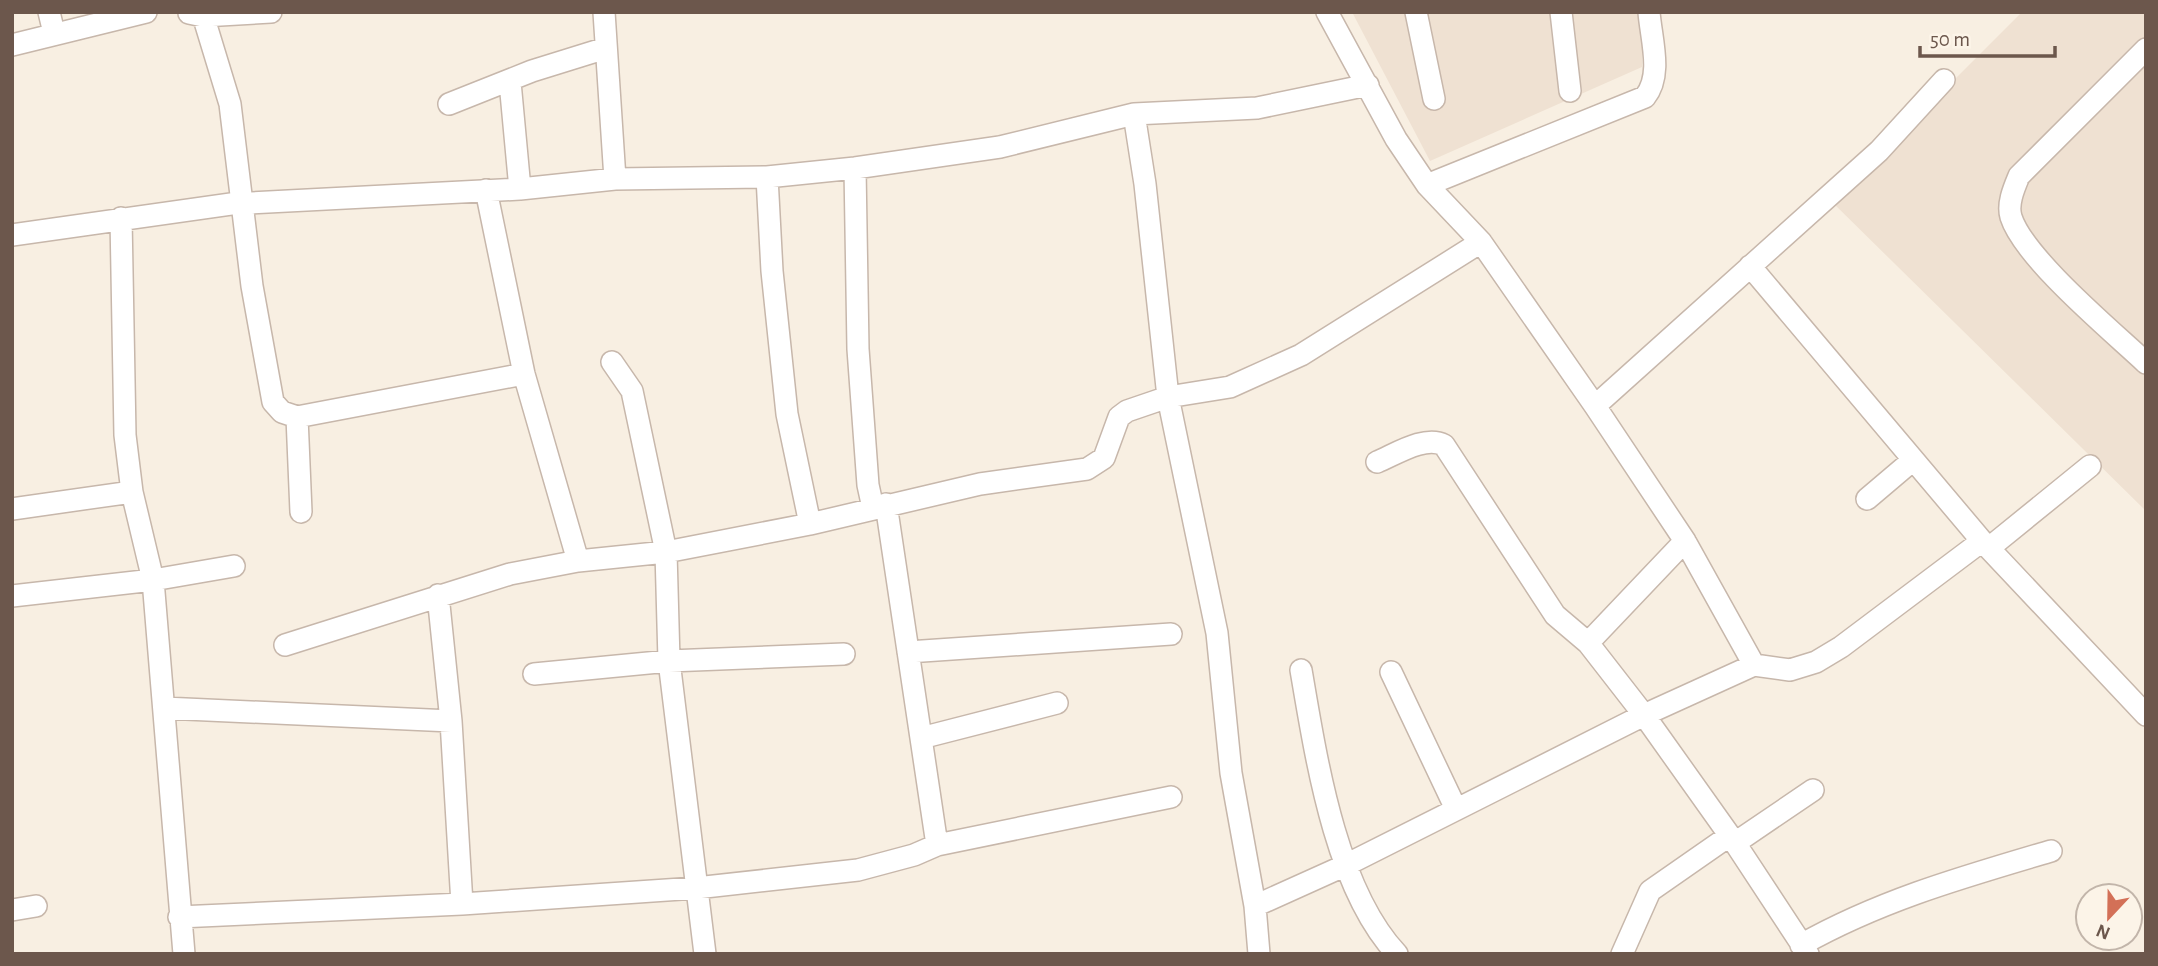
<svg xmlns="http://www.w3.org/2000/svg" width="2158" height="966" font-family="'Alegreya Sans',sans-serif">
<style>
.residential{fill:#efe1d2}
.lines{fill:none;stroke-linecap:round;stroke-linejoin:round}
.street-casing{stroke:#c7b7ab;stroke-width:24}
.street{stroke:#fff;stroke-width:21}
</style>
<rect width="100%" height="100%" fill="#f8efe2"/>
<!-- residential -->
<path class="residential" d="M1352,12H1642V67L1430,161Z
M2022,12H2146V511L1832,202Z"/>
<g class="lines">
<!-- street casing -->
<g class="street-casing">
<path id="street" d="M49,12L54,33
M202,12L230,104L252,286L273,402L282,412L297,417L524,374
M604,12L615,179
M1327,12L1396,139L1427,185L1481,242L1595,406L1685,541L1754,665
M1416,12L1434,99
M1561,12L1570,91
M189,13L203,16L271,12
M12,45L146,12
M2146,49L2019,176C2014,188 2007,204 2011,217C2024,258 2112,331 2146,363
M510,82L520,189
M449,104L532,71L606,48
M1134,114L1145,184L1168,397L1217,633L1231,773L1255,906L1259,954
M855,168L858,349L868,485L873,508
M767,177L772,271L787,414L810,524
M1427,185L1645,97C1663,75 1651,39 1649,12
M486,190L524,374L578,561
M121,218L125,435L132,492L153,580L184,954
M12,235L231,204L520,189L615,179L767,177L855,168L1000,147L1134,114L1257,108L1368,85
M1750,266L1982,541L2146,715
M612,362L632,391L666,552L669,661L705,954
M1595,406L1879,151L1944,80
M297,417L301,512
M1377,462C1396,454 1425,435 1444,445L1555,615L1588,643L1644,715L1735,843L1808,954
M1867,499L1913,460
M886,504L937,845
M12,509L132,492
M1989,548L2090,466
M438,595L451,721L462,904
M12,596L153,580L234,566
M1588,643L1685,541
M285,645L510,574L578,561L666,552L810,524L980,484L1087,469L1104,458L1119,417L1127,411L1168,397L1230,387L1301,355L1481,242
M908,652L1171,634
M1301,670C1316,757 1335,888 1397,954
M1391,672L1456,809
M534,674L669,661L844,654
M164,708L451,721
M921,738L1057,703
M1735,843L1813,790
M1255,906L1346,865L1644,715L1754,665L1790,670L1816,662L1841,647L1982,541
M12,910L36,906
M179,917L462,904L696,888L858,870L914,855L937,845L1171,797
M1801,945C1881,900 1963,877 2051,851
M1622,954L1650,891L1729,836"/>
</g>
<!-- street -->
<use href="#street" class="street"/>
</g>
<!-- border -->
<rect width="2158" height="966" fill="none" stroke="#6c574c" stroke-width="28"/>
<!-- north arrow -->
<g transform="translate(2109 917) rotate(202)"><circle r="33" fill="#fcf4e8" stroke="#c2b5aa" stroke-width="2"/>
<path d="M0-5L12 26L0 18L-12 26Z" fill="#d37057"/>
<text y="-10" font-size="19" font-weight="bold" text-anchor="middle" fill="#6c574c">N</text>
</g>
<!-- scale -->
<path d="M1920 46v10h135v-10" fill="none" stroke="#6c574c" stroke-width="3.5"/>
<text x="1930" y="46" font-size="21" fill="#6c574c" stroke="#fcf4e8" stroke-width="5" paint-order="stroke">50 m</text>
</svg>
